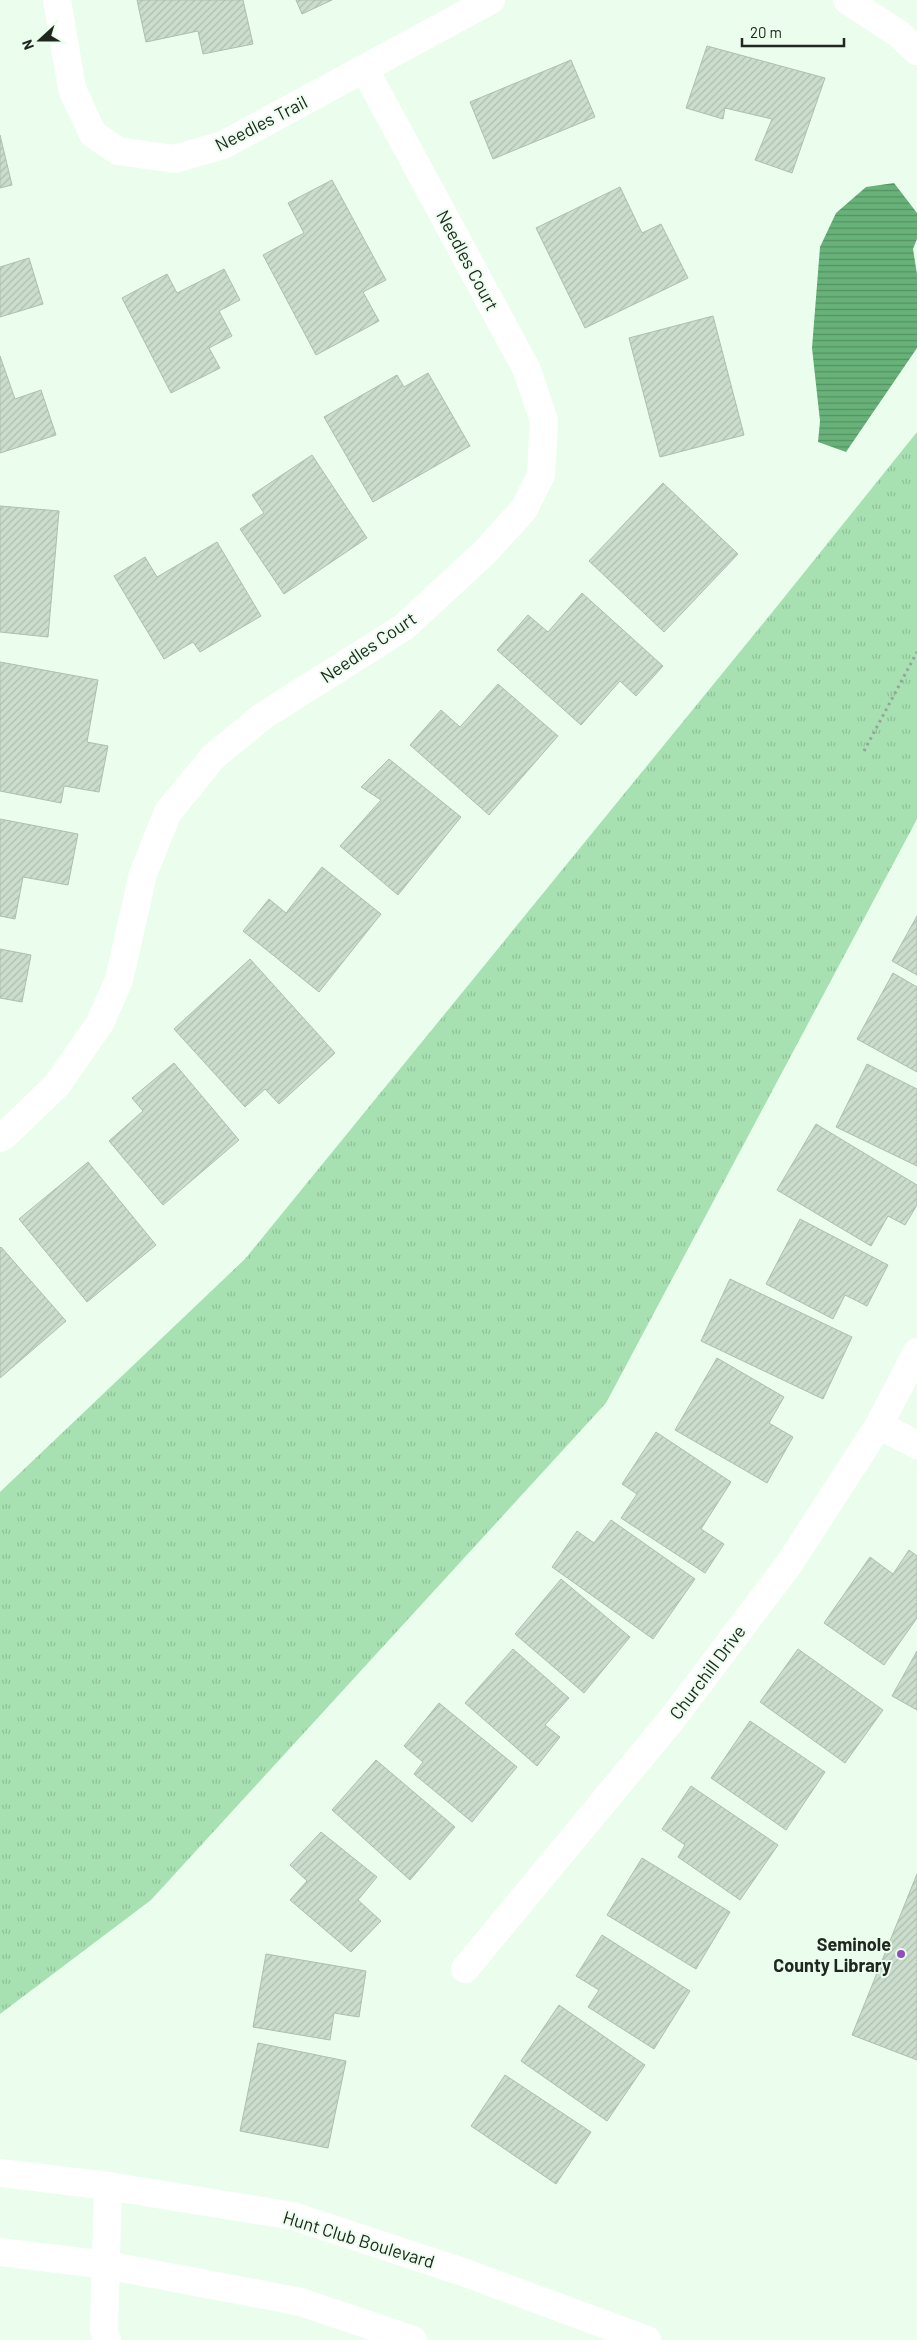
<svg xmlns="http://www.w3.org/2000/svg" width="917" height="2340" font-family="Barlow,sans-serif">
<style>
.grass{fill:url(#grass-tufts)}
.water{fill:url(#water-rules)}
.building{fill:url(#building-hatch);stroke:#adbfaf}
.lines{fill:none;stroke-linecap:round;stroke-linejoin:round}
.path{stroke:#95a398;stroke-width:3;stroke-dasharray:2.5 4;stroke-linecap:butt}
.minor{stroke:#fff;stroke-width:28}
.tertiary{stroke:#fff;stroke-width:28}
.poi-dot{fill:#924cc0;stroke:#ebfeee;stroke-width:2}
.labels{text-anchor:middle;dominant-baseline:central;stroke-width:4;stroke-linejoin:round;paint-order:stroke}
.street-label{font-size:18px;fill:#202721;stroke:#ebfeee}
.poi-label{font-size:18px;font-weight:bold;fill:#202721;stroke:#ebfeee;text-anchor:end}
</style>
<defs>
<pattern id="grass-tufts" width="24" height="20" patternUnits="userSpaceOnUse" patternTransform="scale(1.25)"><rect width="24" height="20" fill="#a7e0b1"/><path d="M3 7l-1-3M5 7V3M7 7l1-3M15 17l-1-3M17 17v-4M19 17l1-3" fill="none" stroke="#8fc098"/></pattern>
<pattern id="water-rules" width="6" height="5" patternUnits="userSpaceOnUse" patternTransform="scale(1.25)"><rect width="6" height="5" fill="#68b279"/><path d="M0 2.5h6" fill="none" stroke="#559163"/></pattern>
<pattern id="building-hatch" width="6" height="6" patternUnits="userSpaceOnUse" patternTransform="scale(1.25)"><rect width="6" height="6" fill="#cbddcd"/><path d="M-1 1l2-2M0 6l6-6M5 7l2-2" fill="none" stroke="#aebeb0"/></pattern>
</defs>
<rect width="100%" height="100%" fill="#ebfeee"/>
<!-- grass -->
<path class="grass" d="M917,432V819L606,1403L151,1900L0,2014V1492L245,1259L774,610Z"/>
<!-- water -->
<path class="water" d="M894,183L917,213V239L913,249L917,274V348L846,452L818,442L820,421L812,348L820,247L836,213L866,187Z"/>
<!-- building -->
<path class="building" d="M137,0H243L253,44L203,54L198,31L146,42Z
M296,0H332L302,14Z
M707,46L825,78L792,173L755,160L772,119L725,108L723,119L686,108Z
M571,60L595,117L493,159L470,102Z
M0,135L12,185L0,188Z
M332,180L386,280L363,292L379,321L316,355L263,255L304,233L288,203Z
M620,187L642,233L661,224L688,278L585,328L536,228Z
M29,258L43,304L0,317V267Z
M224,269L240,300L219,311L232,336L209,348L220,368L171,393L122,298L167,274L177,293Z
M713,316L744,435L660,457L629,338Z
M0,356L15,399L41,390L56,435L0,453Z
M428,373L470,446L373,502L324,417L397,375L404,387Z
M312,455L367,538L284,594L240,529L264,513L252,495Z
M663,483L738,554L664,632L589,561Z
M0,506L59,511L48,637L0,632Z
M217,542L261,616L200,652L193,642L164,659L114,576L145,557L157,577Z
M582,593L663,666L636,696L620,681L581,725L497,650L528,615L548,632Z
M0,662L98,680L87,742L108,746L99,792L64,786L61,803L0,791Z
M498,684L558,736L489,815L410,745L441,710L460,727Z
M389,759L461,817L398,895L340,846L381,800L361,787Z
M0,819L78,834L68,885L23,877L15,919L0,916Z
M322,867L381,914L319,992L243,931L269,899L286,913Z
M917,916V975L892,961Z
M0,949L31,955L22,1002L0,998Z
M250,959L335,1053L279,1104L265,1089L245,1107L174,1029Z
M893,973L917,987V1072L857,1039Z
M174,1063L239,1140L163,1205L109,1141L143,1111L132,1098Z
M867,1064L917,1089V1166L836,1127Z
M816,1124L917,1185V1205L905,1225L888,1216L871,1246L777,1190Z
M88,1162L156,1245L87,1302L19,1219Z
M800,1219L888,1265L867,1306L845,1295L833,1319L766,1284Z
M1,1247L66,1321L0,1378V1248Z
M730,1279L852,1337L823,1399L701,1341Z
M717,1358L784,1397L769,1423L793,1437L767,1483L675,1430Z
M656,1432L731,1482L701,1529L724,1544L705,1573L621,1518L637,1494L622,1484Z
M611,1520L695,1579L653,1639L552,1567L577,1531L594,1543Z
M909,1550L917,1556V1618L884,1665L824,1623L870,1557L893,1574Z
M561,1579L630,1637L584,1693L515,1634Z
M513,1649L569,1698L545,1725L560,1737L537,1766L465,1703Z
M798,1649L883,1710L845,1763L760,1702Z
M917,1651V1710L892,1696Z
M439,1703L517,1767L472,1822L414,1774L423,1762L404,1746Z
M750,1721L825,1772L786,1830L711,1778Z
M376,1760L455,1827L410,1880L332,1810Z
M691,1786L778,1845L740,1900L678,1857L685,1845L662,1829Z
M321,1832L377,1877L358,1900L381,1921L351,1952L290,1900L307,1881L290,1865Z
M642,1858L730,1912L696,1969L607,1915Z
M917,1874V2060L852,2035Z
M602,1935L690,1991L654,2049L588,2007L599,1990L576,1976Z
M266,1954L366,1971L359,2017L334,2013L330,2040L253,2027Z
M559,2005L645,2065L607,2121L521,2061Z
M258,2043L346,2061L328,2148L240,2131Z
M505,2075L591,2132L556,2184L471,2126Z"/>
<g class="lines">
<!-- path -->
<path class="path" d="M864,751L917,652"/>
<!-- minor -->
<path class="minor" d="M57,0L72,89L93,134L118,151L174,159L223,145L491,0
M847,0L899,34L917,51
M0,1138L4,1136L57,1085L100,1023L119,980L143,874L168,812L214,756L263,716L404,627L485,552L524,509L541,475L544,421L527,370L365,70
M879,1425L917,1445
M465,1969L672,1719L789,1564L879,1425L917,1352
M107,2340L104,2330L108,2186"/>
<!-- tertiary -->
<path class="tertiary" d="M0,2173L108,2186L293,2216L463,2272L647,2340
M0,2252L106,2265L301,2302L413,2340"/>
</g>
<!-- markers -->
<circle class="poi-dot" cx="901" cy="1954" r="5"/>
<g class="labels">
<!-- street labels -->
<g class="street-label">
<text transform="translate(261 123) rotate(-27)">Needles Trail</text>
<text transform="translate(468 260) rotate(62)">Needles Court</text>
<text transform="translate(368 647) rotate(-34)">Needles Court</text>
<text transform="translate(707 1672) rotate(-53)">Churchill Drive</text>
<text transform="translate(359 2239) rotate(17)">Hunt Club Boulevard</text>
</g>
<!-- poi labels -->
<g class="poi-label">
<text x="891" y="1944">Seminole<tspan x="891" dy="21">County Library</tspan></text>
</g>
</g>
<!-- north arrow -->
<g transform="translate(40 40) rotate(249)" stroke="#ebfeee" stroke-width="4" paint-order="stroke">
<path d="M0-4L9 19L0 12L-9 19Z" fill="#202721"/>
<text y="-8" font-size="14" font-weight="bold" text-anchor="middle" fill="#202721">N</text>
</g>
<!-- scale -->
<path d="M742 38v8h102v-8" fill="none" stroke="#202721" stroke-width="2.5"/>
<text x="750" y="38" font-size="15" fill="#202721" stroke="#ebfeee" stroke-width="4" paint-order="stroke">20 m</text>
</svg>
